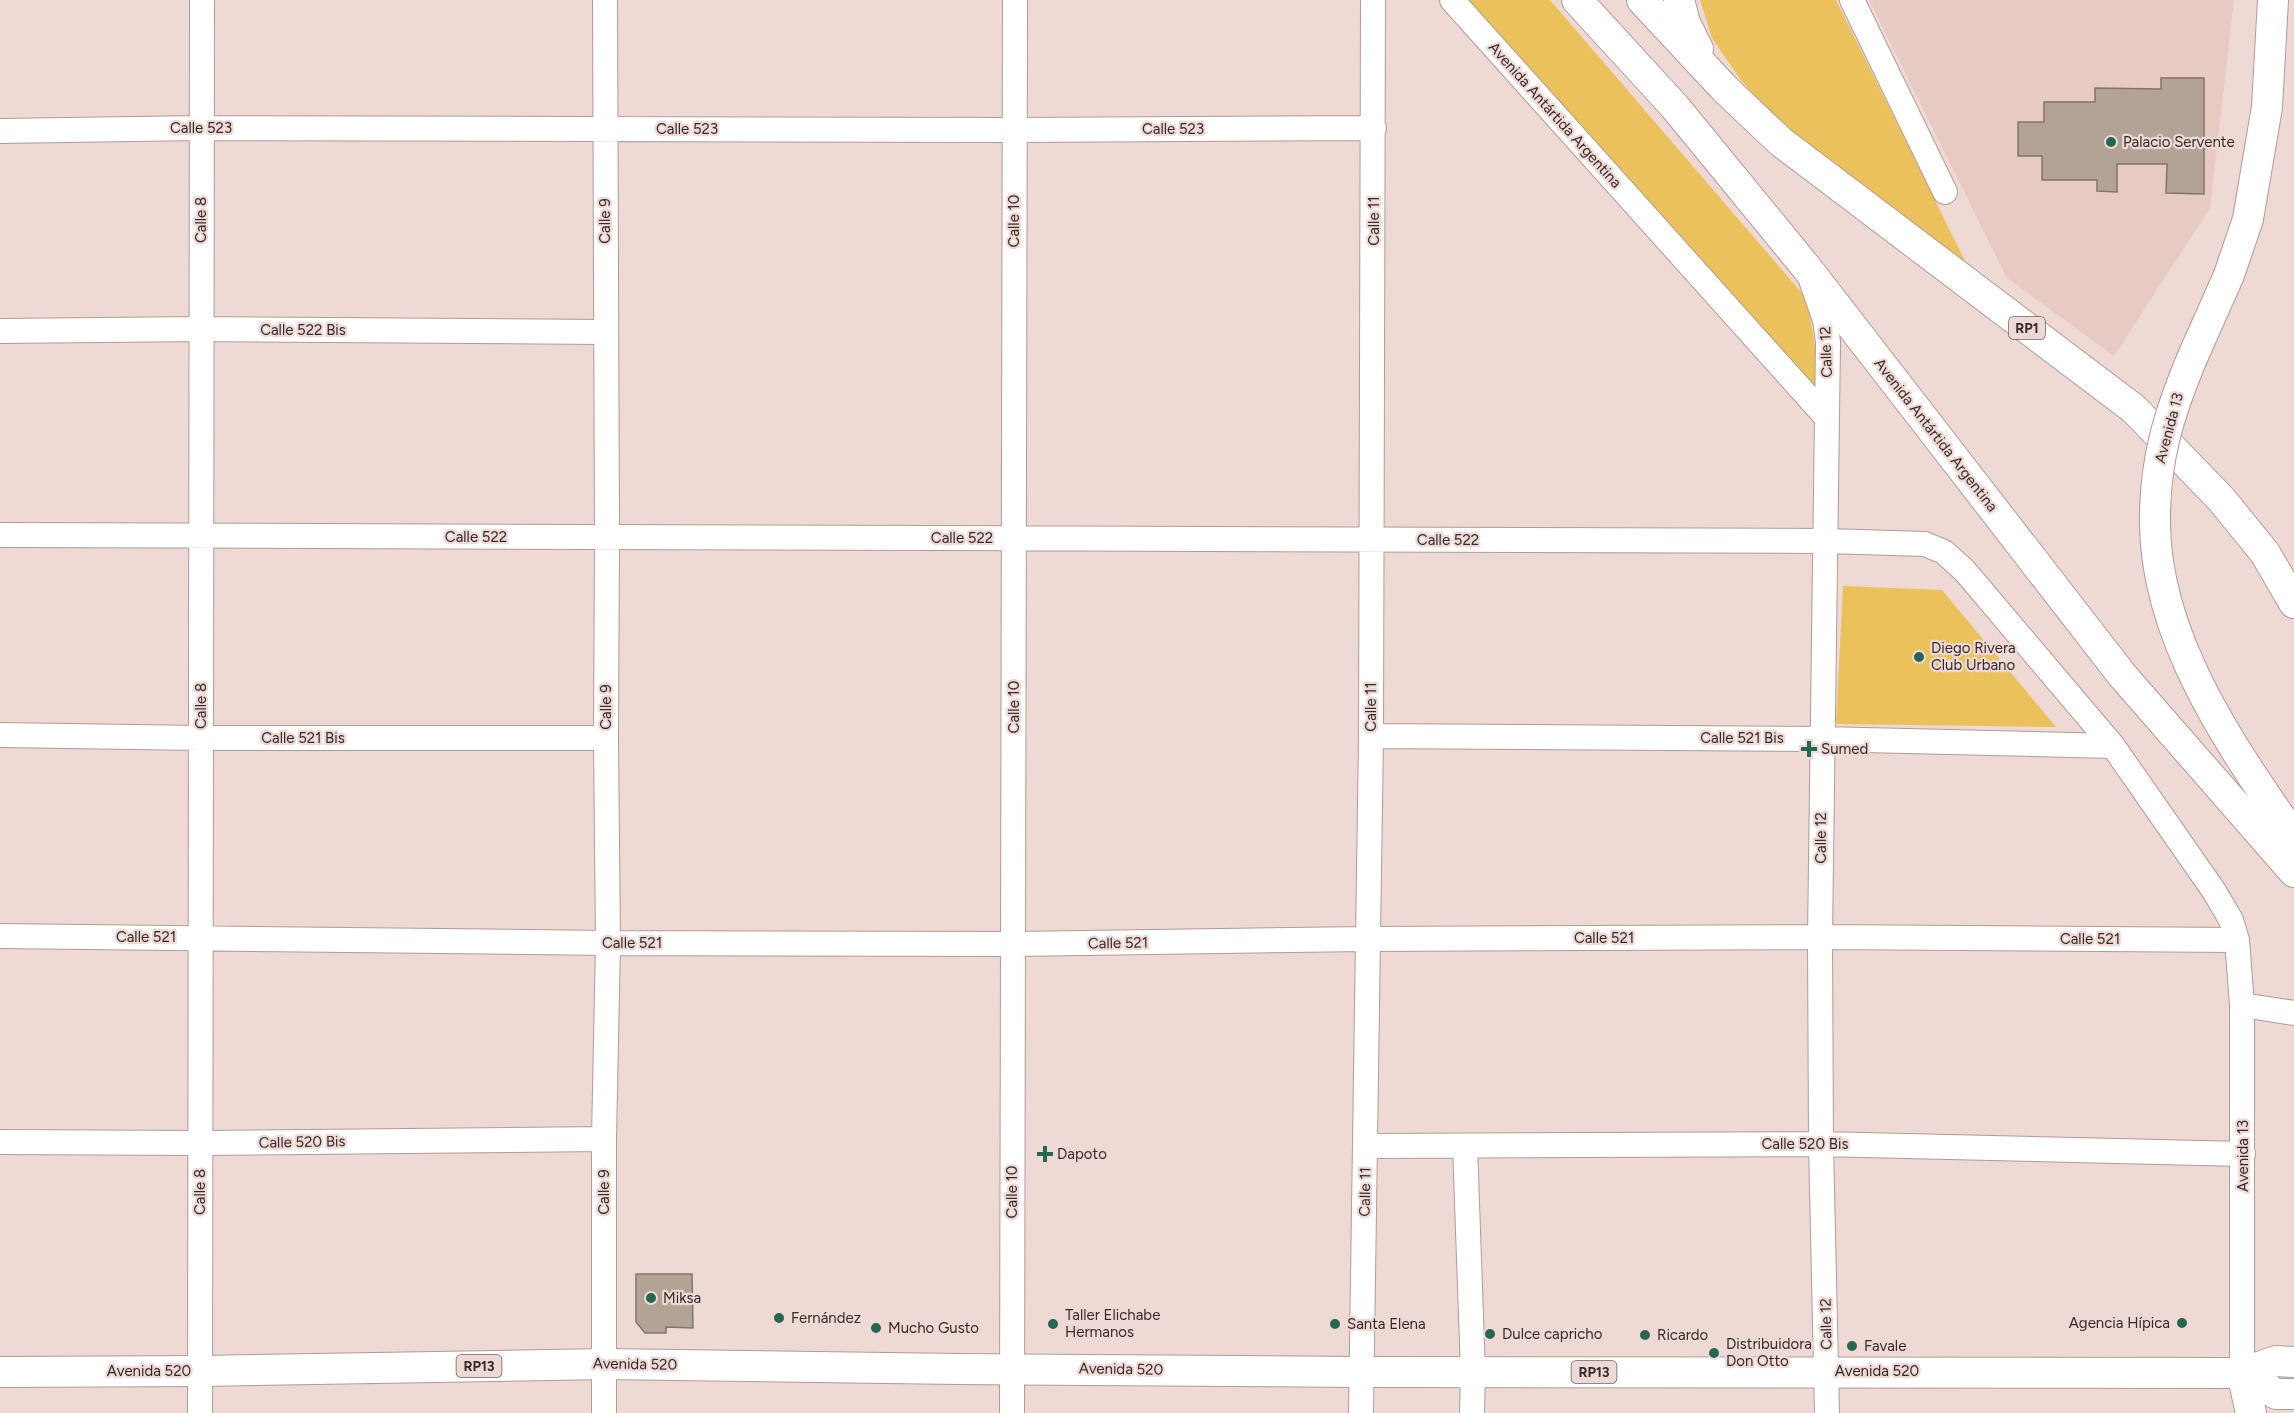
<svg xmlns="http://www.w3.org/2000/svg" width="2294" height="1413" font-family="Figtree,sans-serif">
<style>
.built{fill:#e7cac4}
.green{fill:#eac15b}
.building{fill:#b3a397;stroke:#837469;stroke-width:1.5}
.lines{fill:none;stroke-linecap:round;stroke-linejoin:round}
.minor-casing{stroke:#b09b97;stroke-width:26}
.major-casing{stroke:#b09b97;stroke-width:32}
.minor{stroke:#fff;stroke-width:24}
.major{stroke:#fff;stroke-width:30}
.major-bridge-casing{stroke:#b09b97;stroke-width:32;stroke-linecap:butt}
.major-bridge{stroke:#fff;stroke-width:30}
.poi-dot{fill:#256655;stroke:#efd9d4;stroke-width:2}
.labels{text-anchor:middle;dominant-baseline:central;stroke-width:4.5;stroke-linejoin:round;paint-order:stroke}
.shield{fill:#efd9d4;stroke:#6b5e5c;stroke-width:1.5}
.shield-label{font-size:14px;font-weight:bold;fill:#332a29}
.street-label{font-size:15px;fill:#332a29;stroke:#efd9d4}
.poi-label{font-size:15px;fill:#332a29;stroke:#efd9d4;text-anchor:start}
</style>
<rect width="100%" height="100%" fill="#efd9d4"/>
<!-- built -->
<path class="built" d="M1869,0H2234L2210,208L2114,356L2007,278Z"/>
<!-- green -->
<path class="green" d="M1461,0H1550L1807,299L1827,418Z
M1700,0H1836L1966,263L1776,120L1740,79L1712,38Z
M1843,586L1942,590L2056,727L1836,724Z"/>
<!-- building -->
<path class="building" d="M2161,78H2204V194L2166,193L2167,164H2117V192L2097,191V180H2042V156H2018V122H2044V102H2095V88L2161,89Z
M636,1274H692L693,1328L666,1327V1333H645L636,1322Z"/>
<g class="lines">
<!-- minor casing -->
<g class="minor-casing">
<path id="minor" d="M1452,0L1827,418
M1852,0L1945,192
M0,131L201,128L1014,130L1374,128
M1812,283L1825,320L1828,342L1820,937L1821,1144L1827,1413
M0,331L202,329L605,332
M0,535L1827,541L1925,544L1944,552L1964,570L2113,746L2214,891L2231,920L2237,940L2242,1005V1373
M0,735L201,738H606
M1371,736L1821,739L2113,746
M0,936L608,943L1012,944L1367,939L1820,937L2237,940
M2242,1005L2294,1013
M0,1142L200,1143L604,1139
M1366,1146L1821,1144L2243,1154
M1465,1146L1473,1372L1472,1413
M200,1413L202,0
M604,1413V1139L608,943L606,738L607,537L605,0
M1012,1413L1015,0
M1361,1413L1371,736L1373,0"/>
</g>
<!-- major casing -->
<g class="major-casing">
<path id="major" d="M1577,0L1675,107L1806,267L2122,675L2294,872
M1642,0L1725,89L1781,142L2134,409L2221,499L2265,553L2294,603
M1679,0L1685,23L1698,49
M2193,356L2229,275L2248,219L2267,107L2273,0
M2155,524C2156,639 2231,746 2294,837
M0,1372L200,1371L605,1364L959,1369L1361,1372L2242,1373L2276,1361L2294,1362
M2242,1373L2276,1394H2294
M2242,1373L2251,1413"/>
</g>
<!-- minor -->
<use href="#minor" class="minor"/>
<!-- major -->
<use href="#major" class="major"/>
<!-- major-bridge casing -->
<g class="major-bridge-casing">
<path id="major-bridge" d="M2155,524C2154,461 2169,413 2193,356"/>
</g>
<!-- major-bridge -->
<use href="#major-bridge" class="major-bridge"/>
</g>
<!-- markers -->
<g class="poi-dot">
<circle cx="2111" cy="142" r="6"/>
<circle cx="1919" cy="657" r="6"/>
<path d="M1806 740h6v6h6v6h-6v6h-6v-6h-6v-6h6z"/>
<path d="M1042 1145h6v6h6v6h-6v6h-6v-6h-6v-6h6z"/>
<circle cx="651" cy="1298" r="6"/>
<circle cx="779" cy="1318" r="6"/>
<circle cx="2182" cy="1323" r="6"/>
<circle cx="1053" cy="1324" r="6"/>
<circle cx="1335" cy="1324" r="6"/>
<circle cx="876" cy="1328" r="6"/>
<circle cx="1490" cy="1334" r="6"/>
<circle cx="1645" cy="1335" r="6"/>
<circle cx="1852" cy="1346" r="6"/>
<circle cx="1714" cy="1353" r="6"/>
</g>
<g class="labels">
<!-- shield labels -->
<g class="shield">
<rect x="2009" y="317" width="36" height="22" rx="4.5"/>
<rect x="456.5" y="1355" width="45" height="22" rx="4.5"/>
<rect x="1571.5" y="1361" width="45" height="22" rx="4.5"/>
</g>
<g class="shield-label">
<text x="2027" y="328">RP1</text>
<text x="479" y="1366">RP13</text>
<text x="1594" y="1372">RP13</text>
</g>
<!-- street labels -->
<g class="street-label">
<text transform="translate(1555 115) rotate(48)">Avenida Antártida Argentina</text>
<text x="201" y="128">Calle 523</text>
<text x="687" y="129">Calle 523</text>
<text x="1173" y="129">Calle 523</text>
<text transform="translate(201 220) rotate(-90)">Calle 8</text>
<text transform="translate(605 221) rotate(-90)">Calle 9</text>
<text transform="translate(1014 221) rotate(-90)">Calle 10</text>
<text transform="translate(1374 221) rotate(-90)">Calle 11</text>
<text x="303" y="330">Calle 522 Bis</text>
<text transform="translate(1826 352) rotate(-92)">Calle 12</text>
<text transform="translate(2169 428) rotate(-75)">Avenida 13</text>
<text transform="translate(1936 435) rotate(52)">Avenida Antártida Argentina</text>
<text x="476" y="537">Calle 522</text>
<text x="962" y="538">Calle 522</text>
<text x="1448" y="540">Calle 522</text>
<text transform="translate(201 706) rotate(-90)">Calle 8</text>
<text transform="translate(606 707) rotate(-90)">Calle 9</text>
<text transform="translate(1014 707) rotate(-90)">Calle 10</text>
<text transform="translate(1371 707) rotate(-90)">Calle 11</text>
<text x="303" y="738">Calle 521 Bis</text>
<text x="1742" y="738">Calle 521 Bis</text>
<text transform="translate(1821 838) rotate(-90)">Calle 12</text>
<text x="146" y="937">Calle 521</text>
<text x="1604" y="938">Calle 521</text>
<text x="2090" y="939">Calle 521</text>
<text x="632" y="943">Calle 521</text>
<text transform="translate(1118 943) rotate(-1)">Calle 521</text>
<text transform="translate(302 1142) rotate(-1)">Calle 520 Bis</text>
<text x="1805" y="1144">Calle 520 Bis</text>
<text transform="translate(2243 1156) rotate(-90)">Avenida 13</text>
<text transform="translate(200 1192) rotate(-90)">Calle 8</text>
<text transform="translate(604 1192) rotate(-90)">Calle 9</text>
<text transform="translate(1012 1192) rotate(-90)">Calle 10</text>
<text transform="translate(1365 1192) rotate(-89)">Calle 11</text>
<text transform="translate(1826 1324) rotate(-91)">Calle 12</text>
<text transform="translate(635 1364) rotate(1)">Avenida 520</text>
<text transform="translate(1121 1369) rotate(1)">Avenida 520</text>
<text x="149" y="1371">Avenida 520</text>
<text x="1877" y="1371">Avenida 520</text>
</g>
<!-- poi labels -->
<g class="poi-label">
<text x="2123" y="142">Palacio Servente</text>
<text x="1931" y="648">Diego Rivera<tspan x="1931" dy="17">Club Urbano</tspan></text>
<text x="1821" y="749">Sumed</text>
<text x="1057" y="1154">Dapoto</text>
<text x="663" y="1298">Miksa</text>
<text x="1065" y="1315">Taller Elichabe<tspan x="1065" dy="17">Hermanos</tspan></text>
<text x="791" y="1318">Fernández</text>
<text x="2170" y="1323" text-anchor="end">Agencia Hípica</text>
<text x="1347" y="1324">Santa Elena</text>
<text x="888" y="1328">Mucho Gusto</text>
<text x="1502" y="1334">Dulce capricho</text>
<text x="1657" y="1335">Ricardo</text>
<text x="1726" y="1344">Distribuidora<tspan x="1726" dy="17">Don Otto</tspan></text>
<text x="1864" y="1346">Favale</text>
</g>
</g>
</svg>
